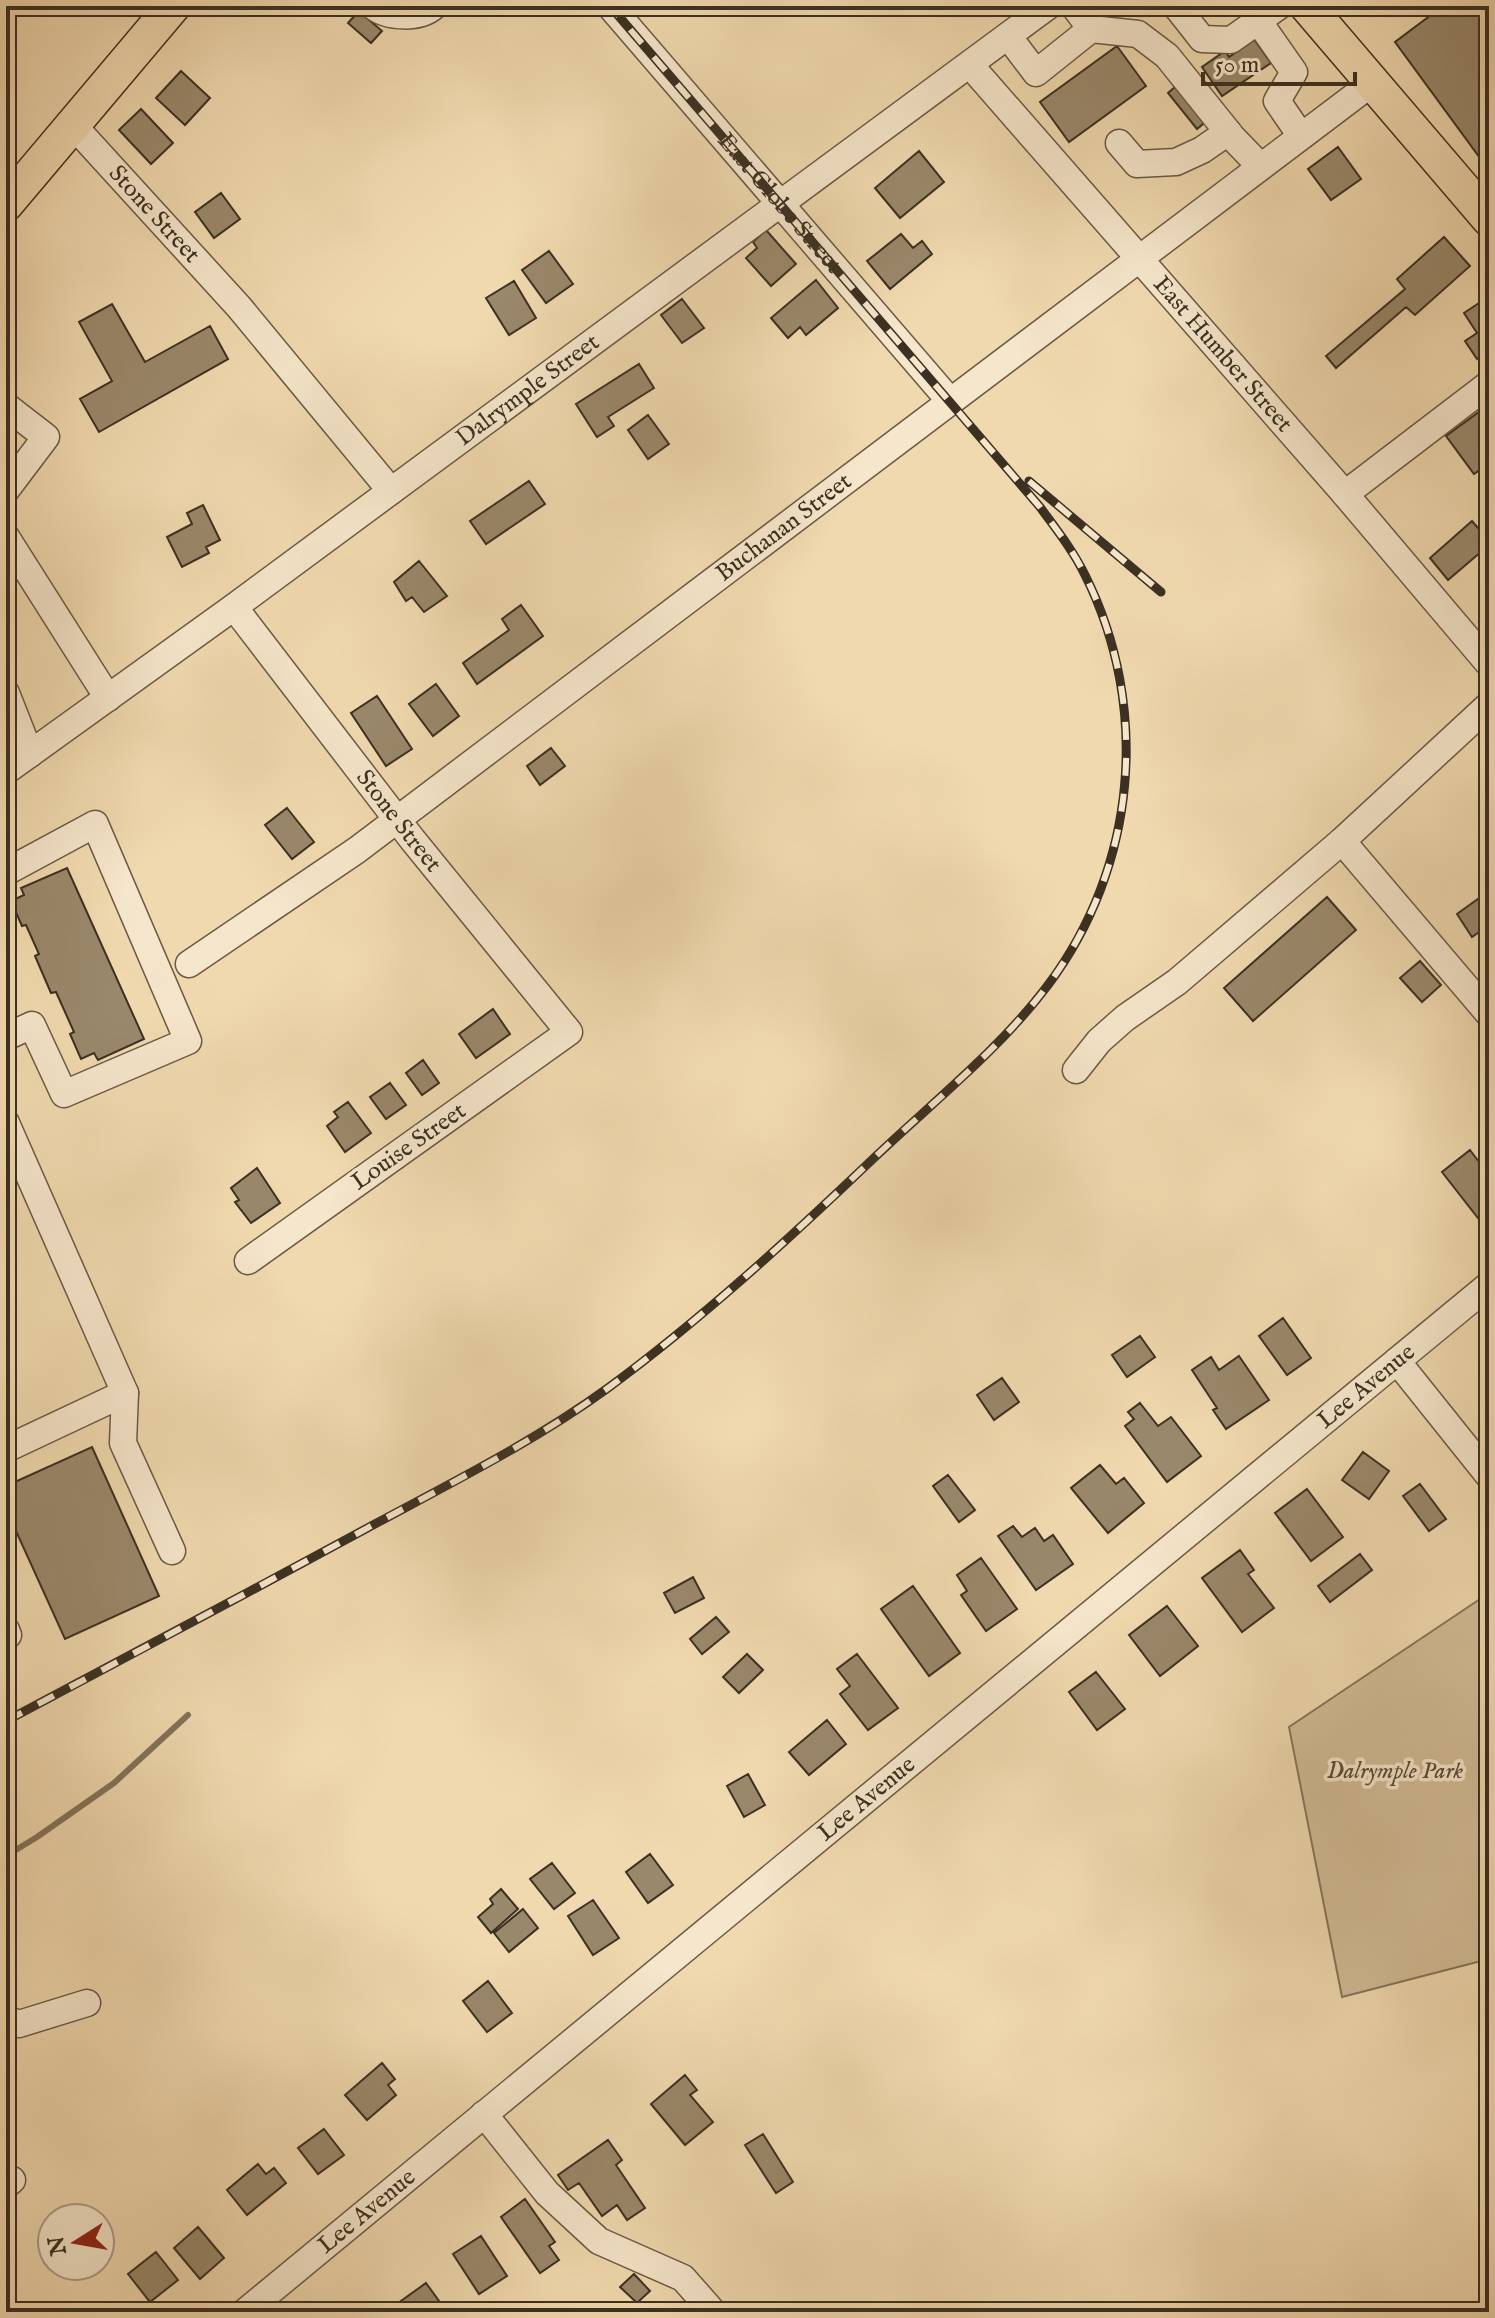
<svg xmlns="http://www.w3.org/2000/svg" width="1495" height="2318" font-family="'IM FELL English',serif">
<style>
.green{fill:#d2bc97;stroke:#86765c;stroke-width:2}
.lines{fill:none;stroke-linecap:round;stroke-linejoin:round}
.stream{stroke:#83735a;stroke-width:6}
.building{fill:#9a886b;stroke:#3b3022;stroke-width:2}
.minor-casing{stroke:#685a45;stroke-width:29}
.major-casing{stroke:#3b3022;stroke-width:37}
.minor{stroke:#f6e6cb;stroke-width:26}
.major{stroke:#f1d9af;stroke-width:34}
.rail-casing{stroke:#3b3022;stroke-width:9}
.rail{stroke:#f6e6cb;stroke-width:6;stroke-dasharray:18;stroke-linecap:butt}
.labels{text-anchor:middle;dominant-baseline:central;stroke-width:7;stroke-linejoin:round;paint-order:stroke}
.street-label{font-size:24px;fill:#3b3022;stroke:#f6e6cb}
.park-label{font-size:24px;font-style:italic;fill:#594c39;stroke:#f6e6cb}
</style>
<rect width="100%" height="100%" fill="#f1d9af"/>
<filter id="stains"><feTurbulence type="fractalNoise" baseFrequency=".0025" numOctaves="4"/><feColorMatrix values="0 0 0 0 .2 0 0 0 0 .09 0 0 0 0 .02 0 0 0 .5 -.17"/></filter>
<radialGradient id="worn" r=".72"><stop offset=".6" stop-color="#630" stop-opacity="0"/><stop offset="1" stop-color="#630" stop-opacity=".3"/></radialGradient>
<!-- green -->
<path class="green" d="M1489,1593V1959L1342,1997L1289,1727Z"/>
<g class="lines">
<!-- stream -->
<path class="stream" d="M6,1856L37,1837L114,1783L188,1715"/>
</g>
<!-- building -->
<path class="building" d="M1443,6H1474L1489,27V151L1480,158L1395,42Z
M359,11L382,31L371,43L348,23Z
M1254,39L1271,63L1222,96L1202,67L1225,51L1229,57Z
M1117,46L1146,86L1069,142L1040,102Z
M181,71L210,98L185,125L156,98Z
M1181,82L1210,118L1197,129L1168,93Z
M141,109L173,143L151,164L119,130Z
M1338,147L1361,179L1331,200L1308,169Z
M919,151L944,182L900,218L875,188Z
M221,193L240,219L214,238L195,212Z
M766,230L796,264L771,286L746,258L757,248L753,242Z
M901,234L913,248L922,241L932,254L890,289L867,261Z
M1444,237L1470,266L1415,315L1406,307L1336,368L1326,356L1405,289L1397,279Z
M549,251L573,284L546,303L522,270Z
M816,280L838,308L806,335L800,327L788,338L771,318Z
M514,281L536,318L509,335L486,298Z
M1488,297L1489,350L1477,359L1465,341L1477,333L1464,313Z
M682,299L704,328L682,343L661,315Z
M112,304L145,362L210,326L228,359L99,432L80,399L112,381L79,322Z
M639,364L654,388L608,417L614,426L597,437L576,404Z
M1483,409L1489,417V463L1474,474L1446,436Z
M648,415L669,444L648,459L628,430Z
M6,431L16,439L6,453Z
M529,481L545,504L486,544L470,521Z
M203,505L220,540L206,547L209,553L182,567L167,537L192,524L187,513Z
M1472,521L1489,541V545L1448,580L1430,558Z
M419,561L447,596L424,612L412,597L406,601L394,582Z
M521,605L543,636L477,684L463,663L509,630L502,619Z
M436,684L459,716L433,736L409,704Z
M377,696L412,749L386,766L351,713Z
M551,748L565,766L540,785L527,766Z
M287,808L314,842L292,859L265,825Z
M67,868L144,1039L98,1060L94,1053L81,1059L70,1034L74,1032L56,992L51,993L35,956L39,954L26,925L22,926L11,901L24,895L21,888Z
M1489,891V925L1472,937L1457,914Z
M1327,897L1356,930L1253,1021L1224,988Z
M1420,961L1441,985L1422,1002L1400,978Z
M493,1009L510,1034L476,1058L459,1034Z
M423,1060L439,1083L422,1095L406,1073Z
M390,1083L406,1105L386,1119L370,1097Z
M348,1102L371,1133L345,1152L327,1126L338,1117L334,1112Z
M1470,1150L1489,1175V1209L1478,1218L1442,1172Z
M257,1168L280,1203L251,1223L235,1202L239,1200L231,1188Z
M1283,1318L1311,1358L1287,1375L1259,1336Z
M1140,1336L1155,1357L1127,1377L1112,1355Z
M1239,1356L1269,1400L1226,1429L1213,1410L1217,1408L1192,1370L1211,1357L1219,1370Z
M1002,1378L1019,1402L994,1420L977,1395Z
M1140,1403L1158,1426L1171,1417L1201,1456L1167,1482L1125,1426L1134,1419L1128,1412Z
M92,1447L159,1596L65,1639L6,1509V1486Z
M1363,1452L1389,1471L1369,1499L1342,1480Z
M1100,1465L1116,1484L1124,1478L1144,1503L1108,1533L1071,1488Z
M948,1475L975,1510L959,1522L933,1486Z
M1420,1484L1446,1519L1429,1531L1403,1496Z
M1307,1489L1343,1537L1311,1561L1275,1513Z
M1013,1526L1022,1537L1035,1528L1044,1541L1053,1535L1073,1564L1036,1590L998,1536Z
M1240,1550L1254,1570L1248,1574L1274,1608L1242,1632L1202,1578Z
M1360,1554L1372,1570L1330,1602L1318,1586Z
M981,1558L1017,1609L986,1631L961,1595L967,1591L957,1575Z
M693,1577L704,1598L675,1613L664,1593Z
M913,1586L960,1653L929,1676L881,1609Z
M1167,1606L1198,1646L1160,1676L1129,1635Z
M716,1617L729,1632L702,1654L690,1639Z
M747,1654L763,1670L739,1693L723,1677Z
M857,1654L898,1708L868,1730L840,1694L850,1686L837,1669Z
M1096,1672L1125,1709L1097,1730L1069,1692Z
M827,1720L846,1744L809,1775L789,1752Z
M748,1774L765,1805L744,1817L727,1786Z
M650,1854L673,1885L648,1903L626,1872Z
M552,1863L575,1893L554,1909L530,1879Z
M501,1889L518,1909L491,1933L478,1917L493,1904L490,1899Z
M593,1900L619,1938L593,1955L568,1916Z
M523,1909L538,1928L509,1952L494,1933Z
M488,1981L512,2013L487,2032L463,2001Z
M382,2063L395,2079L388,2085L396,2095L367,2120L345,2095Z
M685,2075L697,2090L690,2095L713,2122L685,2145L651,2104Z
M324,2129L344,2155L318,2174L298,2148Z
M763,2134L793,2182L776,2193L745,2145Z
M608,2140L622,2160L616,2165L645,2208L627,2220L617,2205L602,2216L579,2183L568,2190L558,2175Z
M258,2164L266,2174L274,2168L286,2183L247,2215L227,2190Z
M525,2199L555,2242L549,2246L559,2260L540,2273L501,2217Z
M198,2227L224,2258L200,2279L174,2248Z
M481,2236L507,2276L479,2294L453,2254Z
M156,2252L178,2280L150,2302L128,2274Z
M634,2274L650,2291L637,2303L620,2287Z
M426,2283L447,2312H399L394,2306Z"/>
<g class="lines">
<!-- minor casing -->
<g class="minor-casing">
<g id="minor">
<path d="M373,6C388,18 420,19 434,6"/>
<path id="s1" d="M610,6L950,401"/>
<path d="M1074,6L1091,29L1138,34L1167,56L1232,137L1260,166"/>
<path d="M1176,6L1202,39L1231,40L1279,6"/>
<path d="M1259,22L1294,72L1277,101L1301,136"/>
<path d="M1008,36L1036,73L1091,29"/>
<path id="s2" d="M970,65L1345,494L1489,664"/>
<path id="s3" d="M72,124L239,307L391,491"/>
<path d="M1119,143L1137,164L1176,162L1202,150L1228,132"/>
<path d="M6,406L46,437L6,490"/>
<path d="M1345,494L1489,384"/>
<path d="M6,537L108,698"/>
<path id="s4" d="M234,607L412,839L569,1032L248,1261"/>
<path d="M6,693L30,754"/>
<path id="s5" d="M6,771L234,607L1048,6"/>
<path d="M1342,841L1489,1014"/>
<path d="M6,872L95,824L188,1041L64,1094L32,1025L6,1037"/>
<path id="s6" d="M189,964L357,850L1372,83"/>
<path d="M1076,1070L1099,1041L1125,1018L1177,982L1342,841L1489,705"/>
<path d="M6,1123L125,1393L123,1443L172,1551"/>
<path d="M1397,1361L1489,1476"/>
<path d="M6,1449L125,1393"/>
<path d="M6,1630L8,1635"/>
<path d="M6,2019L19,2024L87,2003"/>
<path d="M484,2114L547,2193L599,2241L683,2278L713,2312"/>
<path d="M6,2185L12,2180"/>
<path id="s7" d="M245,2312L1489,1285"/>
</g>
</g>
<!-- major casing -->
<g class="major-casing">
<path id="major" d="M1307,6L1489,219
M6,204L173,6"/>
</g>
<!-- minor -->
<use href="#minor" class="minor"/>
<!-- major -->
<use href="#major" class="major"/>
<!-- rail casing -->
<g class="rail-casing">
<path id="rail" d="M1029,481L1161,592
M6,1721C129,1656 251,1591 373,1525C453,1482 535,1441 608,1388C703,1318 790,1238 875,1157C933,1102 1000,1049 1048,985C1137,866 1151,707 1085,575C1073,550 1056,529 1040,507L610,6"/>
</g>
<!-- rail -->
<use href="#rail" class="rail"/>
</g>
<g class="labels">
<!-- street labels -->
<g class="street-label">
<text stroke="none"><textPath href="#s1" startOffset="260">East Globe Street</textPath></text>
<text stroke="none"><textPath href="#s3" startOffset="122">Stone Street</textPath></text>
<text stroke="none"><textPath href="#s2" startOffset="384">East Humber Street</textPath></text>
<text stroke="none"><textPath href="#s5" startOffset="646">Dalrymple Street</textPath></text>
<text stroke="none"><textPath href="#s6" startOffset="738">Buchanan Street</textPath></text>
<text stroke="none"><textPath href="#s4" startOffset="270">Stone Street</textPath></text>
<text transform="translate(409 1147) rotate(-35)">Louise Street</text>
<text stroke="none"><textPath href="#s7" startOffset="1454">Lee Avenue</textPath></text>
<text stroke="none"><textPath href="#s7" startOffset="806">Lee Avenue</textPath></text>
<text stroke="none"><textPath href="#s7" startOffset="158">Lee Avenue</textPath></text>
</g>
<!-- park labels -->
<g class="park-label">
<text x="1395" y="1771">Dalrymple Park</text>
</g>
</g>
<!-- margin -->
<rect width="1495" height="2318" fill="none" stroke="#f1d9af" stroke-width="32"/>
<rect x="8" y="8" width="1479" height="2302" fill="none" stroke="#3b3022" stroke-width="4"/>
<rect x="16" y="16" width="1463" height="2286" fill="none" stroke="#3b3022" stroke-width="2"/>
<!-- north arrow -->
<g transform="translate(76 2242) rotate(259)"><circle r="38" fill="#f6e6cb" stroke="#ab9d87" stroke-width="2"/>
<path d="M0-6L14 30L0 20L-14 30Z" fill="#8f2418"/>
<text y="-12" font-size="22" font-weight="bold" text-anchor="middle" fill="#3b3022">N</text>
</g>
<!-- scale -->
<path d="M1203 72v12h152v-12" fill="none" stroke="#3b3022" stroke-width="4"/>
<text x="1215" y="72" font-size="24" fill="#3b3022" stroke="#f6e6cb" stroke-width="6" paint-order="stroke">50 m</text>
<rect width="100%" height="100%" filter="url(#stains)"/>
<rect width="100%" height="100%" fill="url(#worn)"/>
</svg>
